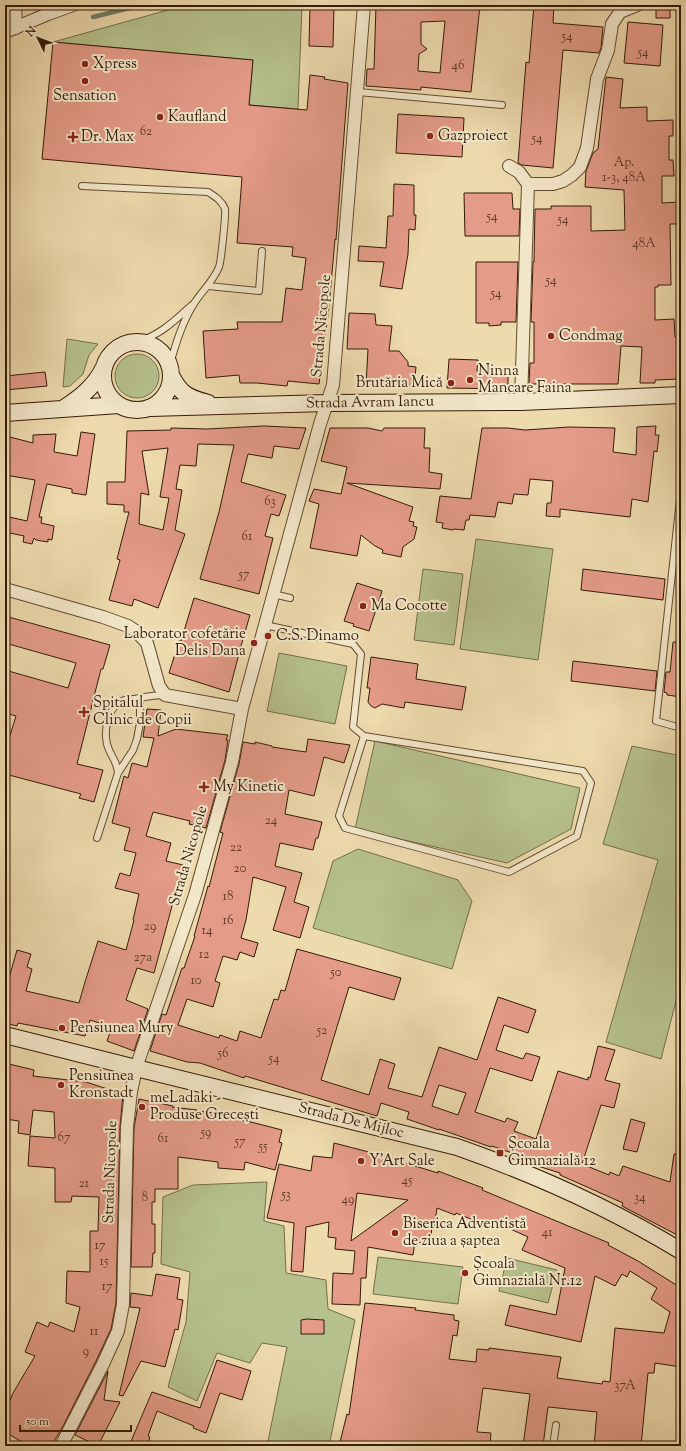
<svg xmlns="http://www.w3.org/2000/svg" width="686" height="1451" font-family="'Sorts Mill Goudy',serif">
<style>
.green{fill:#b5c08c;stroke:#756e49}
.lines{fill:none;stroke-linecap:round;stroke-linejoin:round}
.stream{stroke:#717b69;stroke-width:4.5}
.building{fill:#e49b88;stroke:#351b06;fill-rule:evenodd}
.lane-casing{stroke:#634b30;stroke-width:8}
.street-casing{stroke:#634b30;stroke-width:14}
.secondary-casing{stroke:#351b06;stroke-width:18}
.lane{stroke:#f3e7ca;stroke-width:6}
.street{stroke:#f3e7ca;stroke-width:12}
.secondary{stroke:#f3e7ca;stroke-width:16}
.poi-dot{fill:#8f2418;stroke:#f3e7ca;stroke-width:1.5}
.labels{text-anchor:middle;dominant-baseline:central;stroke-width:4;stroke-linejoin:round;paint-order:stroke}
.number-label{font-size:13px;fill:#613b26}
.poi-label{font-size:15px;fill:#351b06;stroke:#f3e7ca;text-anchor:start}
.street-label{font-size:15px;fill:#351b06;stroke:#f3e7ca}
</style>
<rect width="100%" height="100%" fill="#eddaad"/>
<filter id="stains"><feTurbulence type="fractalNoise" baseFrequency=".005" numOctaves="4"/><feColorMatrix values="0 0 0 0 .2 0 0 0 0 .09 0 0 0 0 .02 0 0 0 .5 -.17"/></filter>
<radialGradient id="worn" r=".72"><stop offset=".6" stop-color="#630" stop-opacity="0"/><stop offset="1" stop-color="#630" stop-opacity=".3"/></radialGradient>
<!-- green -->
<path class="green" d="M186,5H302L298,109L249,105L253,60L53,42Z
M67,339L98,344L89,355L83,374L70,386L63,387Z
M115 376a22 22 0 1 1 44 0a22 22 0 1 1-44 0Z
M476,539L553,549L538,660L460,649Z
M423,569L463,574L454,645L414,640Z
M279,653L347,666L335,724L267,711Z
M375,741L580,788L571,829L507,863L355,829Z
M632,746L681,756V982L661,1059L606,1042L658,860L603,844Z
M358,849L458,880L472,901L452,969L313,928L333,861Z
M267,1182L264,1221L284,1226L286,1273L326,1280L328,1309L355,1320L329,1446H267L287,1347L262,1343L250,1363L217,1353L197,1401L168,1387L186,1322L190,1272L161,1264L163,1197L193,1185Z
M378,1257L463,1267L458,1304L373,1294Z
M507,1258L557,1270L548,1303L499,1291Z"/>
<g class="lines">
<!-- stream -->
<path class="stream" d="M93,17L142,5"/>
</g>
<!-- building -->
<path class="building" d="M310,5H334L333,47L309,46Z
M376,5H480L471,92L421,87V90L366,86L367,69H374ZM445,21L440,73L418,71L419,54L427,49L421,44V22Z
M534,5H554L553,23L603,27L601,48L599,53L563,50L553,168L522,165L518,163L526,62L529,63Z
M656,5H670V18H656Z
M628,22L663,25L660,66L624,63Z
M53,42L253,60L249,105L307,110L310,75L325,77L324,79L348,83L336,240L335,239L329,307L319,384L288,381L287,386L257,383H240L239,375L206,378L203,331L238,329L237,322H282L286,288L302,290L306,258L292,256L293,247L237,243L242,177L42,159Z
M606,77L623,79L620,108L647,107V121L673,120V136H669V160H673L674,176H662V203L681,202V224H670L671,285H658V287H655V320L674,319L675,337H681V379L655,380V383H640L642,347L621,346L618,384H529L530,363H534V322H531L533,262H534L535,209H551V206H591V231L625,230L624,190L585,187L586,171L593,153L598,149Z
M398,114L464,118L462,157L396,153Z
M394,184L414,185V215H416L415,230L409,229L408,254L402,289L380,286L384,262L358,261L359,246L386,248L388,216H393Z
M464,193H512L513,209H520L519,236H465Z
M476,262H518L516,322H501V325L489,326V323H476Z
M349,313L375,314L376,325L392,326L389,351H399L408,362V366L416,367L414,387L366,385L368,349H347Z
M449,359L478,360L477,371H489V374L508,375V389L447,388Z
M45,372L47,386L5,390V376Z
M264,426L306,428L299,449L274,446L272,458L248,454L241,482L286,495L279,516L271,514L265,536L273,538L259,594L200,579L219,512L234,445L198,444L196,466L180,465L176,489L182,490L175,530L185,534L158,608L134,599L132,606L109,600L120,560L117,559L129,512H124V505L107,504V482H125L127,431L171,430V428L207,429ZM168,448L160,497L169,498L163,530L139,524L141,493L149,495L142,451Z
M656,426L655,435H659L657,452L654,451L648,502L632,499L630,517L560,509V517L546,516L547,503H551L553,481L530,479L528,495L514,494L512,504L498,502L495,517L470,515L469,520H466L464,530L454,529L453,530L442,528L443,523L436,522L440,496L471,499L482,428H508L525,430L569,427L615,428L613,452L636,455L637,427Z
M330,428H368L382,431L384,428H425L424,448H430L429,472L442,474L440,489L347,483L413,507L409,521L414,522L413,526L417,527L414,539L403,547L401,557L382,553L383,550L375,546L361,535L357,556L310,548L319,504L309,501L314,489L341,494L347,467L321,461Z
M81,432L95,434L86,495L72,493V489L47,484L39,517H42L41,523L54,526L52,540L48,539V542L36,540L34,538L32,544L23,542L24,536L5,532V516L27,521L35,480L5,475V443L6,436L33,443V435L56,434L54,452L77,456Z
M583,569L665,579L663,600L581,590Z
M357,583L382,591L369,631L353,626L354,624L344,621Z
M194,598L250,615L241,646L229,692L169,673L179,641H181Z
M5,616L110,645L103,669H101L77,764L103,770L94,802L79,798L81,794L5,774V744L7,745L16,716L5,713V670L68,688L76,663L5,643Z
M673,642H681V697L667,695V693L664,692L666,672H670Z
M371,657L418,664L416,679L466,687L462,710L405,702L404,708L382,704L375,708L371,706L368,702L370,688H367Z
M573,661L657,671L655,691L571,681Z
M147,709L161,710L158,736L176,729L228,735L226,740H228L225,760L206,828L189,824L190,821L153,812L146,836L171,843L166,861L183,865L154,973L137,968L126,1000L148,1009L134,1051L107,1041L112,1027L90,1020L85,1036L18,1023L17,1026L5,1023V992L17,950L31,954L27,967L32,969L26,991L79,1003L85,982L98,941L126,950L134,920H133L139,894L115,888L120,873L130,876L136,853L124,850L130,828L112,823L124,776L128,778L132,763L147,767L154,738L143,737Z
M308,739L350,745L344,763L324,757L314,796L289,790L285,814L322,822L318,838H316L313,850L280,843L275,866L302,873L294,902L309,907L300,938L273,930L286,887L253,877L246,920L241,938L258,943L254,957L240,952L237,960L223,956L215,981L220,983L213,1007L187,999L178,1025L219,1038L220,1035L237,1041L240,1031L261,1038L274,999L278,1000L281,990L285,991L297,949L401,978L394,1000L349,987L321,1080L369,1095L380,1059L395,1064L388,1088L422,1097L439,1047L477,1060L498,997L536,1010L528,1033L504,1025L496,1050L523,1059L526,1053L540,1057L532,1081L490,1068L475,1112L505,1122L507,1118L518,1122L514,1131L536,1139L558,1071L588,1080V1077L590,1078L598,1046L615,1050L605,1080L620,1084L614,1108L601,1105L582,1164L609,1175L610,1172L619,1176L623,1166L670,1182L674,1154H681V1237L622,1206L623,1203L560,1175V1173L528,1163L529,1159L492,1146L491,1147L439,1129V1130L407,1119L409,1112L381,1103L377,1116L245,1076L244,1078L200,1063L187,1062L150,1051L162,1014L166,1015L182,968H184L195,936H194L208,886L209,887L223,833L220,832L239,764L243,742L255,744V742L272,746V747L306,752ZM439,1085L466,1093L458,1115L432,1106Z
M5,1063L34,1070L33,1076L86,1082L123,1094L120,1127L116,1303L111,1329L96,1361L62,1428L51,1446H29L5,1432V1413L13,1393L35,1356L25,1352L37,1322L48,1327L50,1322L74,1332L80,1307L66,1303L67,1271L90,1272V1231H98L99,1197L72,1196L71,1202H55V1168L28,1166L30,1136L55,1138L54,1112L33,1110L30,1135L18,1133L19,1121L5,1119Z
M139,1099L173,1106L172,1107L197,1110V1111L214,1113V1115L247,1121L282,1130L279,1142L282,1143L275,1170L245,1162L244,1170L218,1168V1162L178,1157V1189H155V1202H152V1224H155V1253H153L152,1267H131L134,1128Z
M631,1119L645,1123L637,1152L623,1149Z
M334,1143L396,1159L395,1160L438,1173V1171L483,1188L482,1190L609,1243L608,1245L638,1261L673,1283L677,1285V1283L681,1284V1367L655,1363L654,1373H648L641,1446H594L597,1412L548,1407L543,1446H523L530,1394L483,1388L477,1432L491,1433L490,1446H339L347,1414L349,1415L365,1303L416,1308L415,1310L454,1315V1320L459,1321L457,1336L453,1335L449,1359L476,1362L477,1349L489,1350V1348L561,1357L557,1378L602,1384L603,1381L610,1382L615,1328L664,1333L670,1312L651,1299L657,1288L630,1271L627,1277L622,1274L615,1286L595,1276L581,1342L505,1325L510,1305L556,1315L565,1268L522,1250L528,1237L493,1221L491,1226L483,1222V1224L456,1213L455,1215L437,1208L434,1228L432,1227L430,1244L415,1242L413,1255L368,1247L366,1278H361L360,1305L332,1304L333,1273L353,1274L355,1251L335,1249L336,1238L328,1237L329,1222L306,1227L303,1272L291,1271L294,1223L267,1218L279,1164L311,1171L313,1156L332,1158ZM357,1193L372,1195L408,1200L351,1241Z
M156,1274L180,1278L177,1299L183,1300L178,1330L175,1329L165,1367L141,1361L123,1396L119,1395L140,1308L130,1307L131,1293L152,1296Z
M307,1319L324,1320V1334H301V1320Z
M217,1360L251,1371L242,1400L220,1393L206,1433L193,1428L194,1426L157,1411L148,1436L150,1437L147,1446H129L152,1392L200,1408Z
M108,1371L104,1400L120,1402L98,1446L75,1435Z"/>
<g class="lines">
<!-- lane casing -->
<g class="lane-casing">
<path id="lane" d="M358,92L502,105
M82,186L208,192C216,197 222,201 225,209C226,214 221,262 219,267C214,280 203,290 195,302C183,320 176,343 170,364
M208,286L259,291L262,251
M139,341C161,335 176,319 192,305
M681,490L656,721L681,728
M273,594L290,598
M265,625L353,644L361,654L353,727L364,736L583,771L591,783L577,836L509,872L345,828L339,816L364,736
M118,773C117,760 110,756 107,744C104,730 107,708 122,701C126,699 130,700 134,699C145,697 154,695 165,695
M97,838L118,773L133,750L137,739L140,723V698
M553,1446L556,1425"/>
</g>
<!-- street casing -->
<g class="street-casing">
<path id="street" d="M15,5L16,28
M5,32L48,14L73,5
M509,166L519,172L528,184L521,402
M528,184H553L563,181L572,175L580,167L587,148L597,79L608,50L612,24L620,12L637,5
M5,589L103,617L128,626L137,632L147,643L159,686L165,695L242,709
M61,1446L103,1364L118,1331L123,1304L127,1127L131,1092L136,1068L195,895L232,762L242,709L320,424L333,385L364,5"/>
</g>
<!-- secondary casing -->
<g class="secondary-casing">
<path id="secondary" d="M103 376a34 34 0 1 1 68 0a34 34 0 1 1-68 0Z
M172,377C181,395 190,398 208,403
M64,408C81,397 95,386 104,367
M150,408L328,403L521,402L681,395
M5,413L119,405
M5,1035L136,1068L457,1147C534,1174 610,1208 681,1251"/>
</g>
<!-- lane -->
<use href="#lane" class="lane"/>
<!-- street -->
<use href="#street" class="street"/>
<!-- secondary -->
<use href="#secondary" class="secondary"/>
</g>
<!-- markers -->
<g class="poi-dot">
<circle cx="85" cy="64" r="4"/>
<circle cx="85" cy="81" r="4"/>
<circle cx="160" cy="117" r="4"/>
<circle cx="430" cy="136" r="4"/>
<path d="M71 131h4v4h4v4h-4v4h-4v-4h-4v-4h4z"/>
<circle cx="551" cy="336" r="4"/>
<circle cx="470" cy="380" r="4"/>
<circle cx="451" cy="383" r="4"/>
<circle cx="363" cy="606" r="4"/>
<circle cx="268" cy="636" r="4"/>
<circle cx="254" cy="643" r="4"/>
<path d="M82 706h4v4h4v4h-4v4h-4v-4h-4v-4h4z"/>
<path d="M202 781h4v4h4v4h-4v4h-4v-4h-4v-4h4z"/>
<circle cx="62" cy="1028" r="4"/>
<circle cx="61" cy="1085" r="4"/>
<circle cx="142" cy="1107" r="4"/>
<rect x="496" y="1149" width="8" height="8" rx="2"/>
<circle cx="361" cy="1161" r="4"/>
<circle cx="395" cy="1233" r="4"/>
<circle cx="465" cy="1273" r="4"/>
</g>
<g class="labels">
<!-- number labels -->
<g class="number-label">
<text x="567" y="37">54</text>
<text x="643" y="53">54</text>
<text x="458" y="66">46</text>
<text x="146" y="132">62</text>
<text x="537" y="139">54</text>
<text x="624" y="163">Ap.<tspan x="624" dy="15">1-3, 48A</tspan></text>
<text x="492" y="217">54</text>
<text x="563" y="220">54</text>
<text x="644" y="244">48A</text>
<text x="551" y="281">54</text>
<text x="496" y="294">54</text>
<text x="270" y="502">63</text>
<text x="247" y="537">61</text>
<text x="244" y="575">57</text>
<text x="271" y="821">24</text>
<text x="236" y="848">22</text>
<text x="240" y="869">20</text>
<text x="228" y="897">18</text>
<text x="228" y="921">16</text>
<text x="150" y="927">29</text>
<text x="207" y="931">14</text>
<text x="204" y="955">12</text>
<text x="143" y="958">27a</text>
<text x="336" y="973">50</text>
<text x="196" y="981">10</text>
<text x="322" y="1031">52</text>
<text x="223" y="1054">56</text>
<text x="274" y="1059">54</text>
<text x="206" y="1133">59</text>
<text x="64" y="1138">67</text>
<text x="163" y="1139">61</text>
<text x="240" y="1142">57</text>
<text x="263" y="1147">55</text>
<text x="407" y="1181">45</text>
<text x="84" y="1184">21</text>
<text x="286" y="1195">53</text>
<text x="145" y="1198">8</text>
<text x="640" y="1198">34</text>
<text x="348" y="1200">49</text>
<text x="547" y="1233">41</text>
<text x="100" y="1246">17</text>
<text x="104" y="1262">15</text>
<text x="107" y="1287">17</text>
<text x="94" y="1332">11</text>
<text x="86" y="1352">9</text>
<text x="625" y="1386">37A</text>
</g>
<!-- poi labels -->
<g class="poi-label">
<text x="93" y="64">Xpress</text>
<text x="85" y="96" text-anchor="middle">Sensation</text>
<text x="168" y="117">Kaufland</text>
<text x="438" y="136">Gazproiect</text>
<text x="81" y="137">Dr. Max</text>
<text x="559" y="336">Condmag</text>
<text x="478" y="371">Ninna<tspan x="478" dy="17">Mancare Faina</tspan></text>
<text x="443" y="383" text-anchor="end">Brutăria Mică</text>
<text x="371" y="606">Ma Cocotte</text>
<text x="246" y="634" text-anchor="end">Laborator cofetărie<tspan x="246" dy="17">Delis Dana</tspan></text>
<text x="276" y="636">C.S. Dinamo</text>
<text x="93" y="703">Spitalul<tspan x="93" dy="17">Clinic de Copii</tspan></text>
<text x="213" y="787">My Kinetic</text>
<text x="70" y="1028">Pensiunea Mury</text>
<text x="69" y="1076">Pensiunea<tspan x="69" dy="17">Kronstadt</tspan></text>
<text x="150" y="1098">meLadaki -<tspan x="150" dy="17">Produse Grecești</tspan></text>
<text x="508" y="1144">Școala<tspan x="508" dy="17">Gimnazială 12</tspan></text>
<text x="369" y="1161">Y'Art Sale</text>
<text x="403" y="1224">Biserica Adventistă<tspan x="403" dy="17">de ziua a șaptea</tspan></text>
<text x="473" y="1264">Școala<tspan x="473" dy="17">Gimnazială Nr.12</tspan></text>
</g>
<!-- street labels -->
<g class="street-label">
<text transform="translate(322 326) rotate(-85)">Strada Nicopole</text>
<text transform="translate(370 403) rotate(-1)">Strada Avram Iancu</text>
<text transform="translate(189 856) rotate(-74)">Strada Nicopole</text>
<text transform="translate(351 1121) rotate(14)">Strada De Mijloc</text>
<text transform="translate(111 1172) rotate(-88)">Strada Nicopole</text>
</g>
</g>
<!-- margin -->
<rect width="686" height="1451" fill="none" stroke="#eddaad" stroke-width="20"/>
<rect x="6" y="6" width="674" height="1439" fill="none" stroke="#351b06" stroke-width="2"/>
<rect x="10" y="10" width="666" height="1431" fill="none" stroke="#351b06"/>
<!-- north arrow -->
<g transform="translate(38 38) rotate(313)" stroke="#f3e7ca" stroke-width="3" paint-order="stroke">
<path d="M0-3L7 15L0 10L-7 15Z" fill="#351b06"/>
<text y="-6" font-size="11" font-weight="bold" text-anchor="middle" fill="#351b06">N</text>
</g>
<!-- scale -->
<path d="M20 1425v6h111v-6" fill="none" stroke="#351b06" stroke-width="2"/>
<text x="26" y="1425" font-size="12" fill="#351b06" stroke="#f3e7ca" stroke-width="3" paint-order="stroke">50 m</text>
<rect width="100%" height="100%" filter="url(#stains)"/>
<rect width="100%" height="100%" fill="url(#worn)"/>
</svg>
